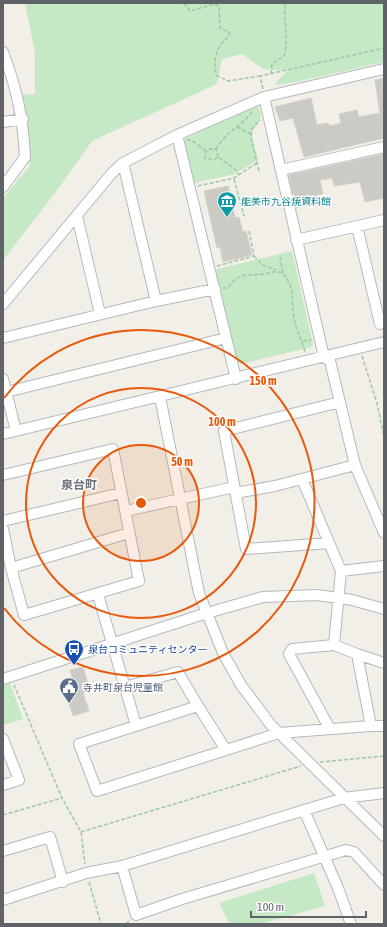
<svg xmlns="http://www.w3.org/2000/svg" width="387" height="927" font-family="'Asap Condensed','Noto Sans JP',sans-serif">
<style>
.green{fill:#c5e8c5}
.building{fill:#cccac5;stroke:#d6d1c6}
.lines{fill:none;stroke-linecap:round;stroke-linejoin:round}
.minor-casing{stroke:#b5b8bc;stroke-width:12}
.path{stroke:#9cc7a9;stroke-width:1.5;stroke-dasharray:4 2;stroke-linecap:butt}
.minor{stroke:#fff;stroke-width:10}
.ring{fill:none;stroke:#e8590c;stroke-width:2}
.labels{text-anchor:middle;dominant-baseline:central;stroke-width:3;stroke-linejoin:round;paint-order:stroke}
.culture-label{font-size:10px;fill:#0d838f;stroke:#fff;text-anchor:start}
.transit-label{font-size:10px;fill:#164399;stroke:#fff;text-anchor:start}
.service-label{font-size:10px;fill:#4e5e75;stroke:#fff;text-anchor:start}
.quarter-label{font-size:12px;font-weight:bold;fill:#70757a;stroke:#fff}
.centre{fill:#e8590c;stroke:#fff;stroke-width:2}
.ring-label{font-size:12px;text-anchor:middle;font-weight:bold;fill:#e8590c;stroke:#fff;stroke-width:3;stroke-linejoin:round;paint-order:stroke}
</style>
<rect width="100%" height="100%" fill="#f1efe8"/>
<!-- green -->
<path class="green" d="M25,3H384V62L291,83L274,85L287,71L263,69L242,54L222,59L217,84L92,141L55,193L3,260V198L29,167L27,124L22,95L35,94V53Z
M256,105C267,115 257,124 251,133L258,160L235,174L195,183L192,181L183,140Z
M292,251L313,344L311,347L241,364L237,363L214,270Z
M10,683L23,719L3,725V685Z
M314,873L325,906L260,924H230L219,903Z"/>
<!-- building -->
<path class="building" d="M384,78V129L382,130L384,138L304,157L293,118L280,121L275,107L311,98L317,125L328,123L329,126L341,123L339,114L357,110L359,117L380,113L375,80Z
M384,154V198L365,202L360,182L334,186L332,178L320,180L323,194L317,195L319,202L306,203V206L296,208L289,175Z
M228,186L235,218L239,217L243,232L246,231L252,255L223,262L220,247L217,248L204,191Z
M83,667L90,691L83,693L89,711L73,716L63,684L73,681L70,670Z"/>
<g class="lines">
<!-- minor casing -->
<g class="minor-casing">
<path id="minor" d="M3,52C17,89 23,118 25,157L3,187
M3,122L23,119
M177,135L236,379
M123,163L156,301
M281,170L384,147
M77,216L100,314
M357,226L380,324L384,323
M296,240L384,220
M3,304L112,173L123,163L177,135L264,97L384,69
M3,338L156,301L215,289
M3,379L16,431
M6,392L226,338
M160,397L199,593L223,653L241,685L271,725L384,836
M3,434L384,342
M355,465L384,533
M3,475L113,449L139,581L24,615L11,568L3,529
M126,511L230,488L241,492L275,486L355,465L330,361L324,357L264,97
M3,521L121,493
M329,543L246,549L224,431L340,402
M11,568L129,533
M341,571L384,566
M98,595L136,725
M357,654L384,663
M3,679L207,613L263,597L317,595L352,600L384,609
M125,687L178,672L198,706
M371,726H384
M330,729L289,654L292,649L334,645
M3,739L19,780L3,785
M226,750L97,791L79,744L198,706L226,750L279,733L371,726L357,654L334,645L341,571L302,479
M304,810L338,888L351,924
M3,851L50,837L63,882
M122,866L136,915L182,899L346,850L354,852L384,885
M3,900L86,873L122,866L344,798L384,793"/>
</g>
<!-- path -->
<path class="path" d="M184,3L190,11L215,4L219,6L220,28L229,32V36C216,47 213,59 216,75L228,81L260,76
M271,74L272,64L284,56C288,41 285,28 285,13C284,9 286,6 285,3
M263,89L260,76L384,48
M237,127L251,134
M187,139L194,142L206,151
M216,149C226,132 241,126 252,112
M218,157L216,149L213,148L206,151L205,159H215L218,157L234,168L239,175
M259,171L251,138L252,129L260,120
M234,179L244,216
M198,186L234,178L257,163
M254,256L263,265L276,270
M280,257L283,273
M217,266L254,256L249,231
M223,288H228C239,271 249,276 264,274C272,273 275,270 283,273C297,292 290,299 294,318C296,330 302,340 305,352
M303,341L311,340
M362,356L377,403L384,437
M14,685L62,798L81,832L85,864
M320,762L384,756
M3,815L62,798
M81,832L301,766
M89,882L101,924
M126,924L130,920"/>
<!-- minor -->
<use href="#minor" class="minor"/>
</g>
<!-- distance rings -->
<circle cx="141" cy="503" r="58" fill="#e8590c" fill-opacity=".12"/>
<g class="ring">
<circle cx="141" cy="503" r="58"/>
<circle cx="141" cy="503" r="115"/>
<path d="M4 398A173 173 0 1 1 4 608"/>
</g>
<!-- icons -->
<defs>
<g id="museum-pin" transform="scale(1)"><path d="M0 17L-7.5 6A9.5 9.5 0 1 1 7.5 6Z" fill="#0f9aa8" stroke="#fff"/><path d="M0-6L6-3V-2H-6V-3ZM-5-1h2V3h-2ZM-1-1h2V3h-2ZM3-1h2V3H3ZM-6 4H6V6H-6Z" fill="#fff"/></g>
<g id="bus-pin" transform="scale(1)"><path d="M0 17L-7.5 6A9.5 9.5 0 1 1 7.5 6Z" fill="#1a4fb4" stroke="#fff"/><path d="M-5-6H5V4H4V6H2V4H-2V6H-4V4H-5ZM-3.5-4V0h7V-4ZM-3.5 1.2v1.5H-2V1.2ZM2 1.2v1.5H3.5V1.2Z" fill="#fff"/></g>
<g id="civic-pin" transform="scale(1)"><path d="M0 17L-7.5 6A9.5 9.5 0 1 1 7.5 6Z" fill="#5c6f8a" stroke="#fff"/><path d="M-.6-6.5H3V-4.5H.6V-3L4-1V1h2V6H-6V1h2V-1L-.6-3ZM-1.2 2.5V6h2.4V2.5Z" fill="#fff"/></g>
</defs>
<g fill-rule="evenodd">
<use href="#museum-pin" x="227" y="201"/>
<use href="#bus-pin" x="74" y="649"/>
<use href="#civic-pin" x="69" y="687"/>
</g>
<g class="labels">
<!-- culture labels -->
<g class="culture-label">
<text x="241" y="201">能美市九谷焼資料館</text>
</g>
<!-- transit labels -->
<g class="transit-label">
<text x="88" y="649">泉台コミュニティセンター</text>
</g>
<!-- service labels -->
<g class="service-label">
<text x="83" y="687">寺井町泉台児童館</text>
</g>
<!-- quarter labels -->
<g class="quarter-label">
<text x="79" y="485">泉台町</text>
</g>
</g>
<circle cx="141" cy="503" r="6" class="centre"/>
<g class="ring-label">
<text x="263" y="385">150 m</text>
<text x="222" y="426">100 m</text>
<text x="182" y="466">50 m</text>
</g>
<!-- border -->
<rect width="387" height="927" fill="none" stroke="#5f6368" stroke-width="8"/>
<!-- scale -->
<path d="M251 911v6h115v-6" fill="none" stroke="#5f6368" stroke-width="2"/>
<text x="257" y="911" font-size="12" fill="#5f6368" stroke="#ffffff" stroke-width="3" paint-order="stroke">100 m</text>
</svg>
